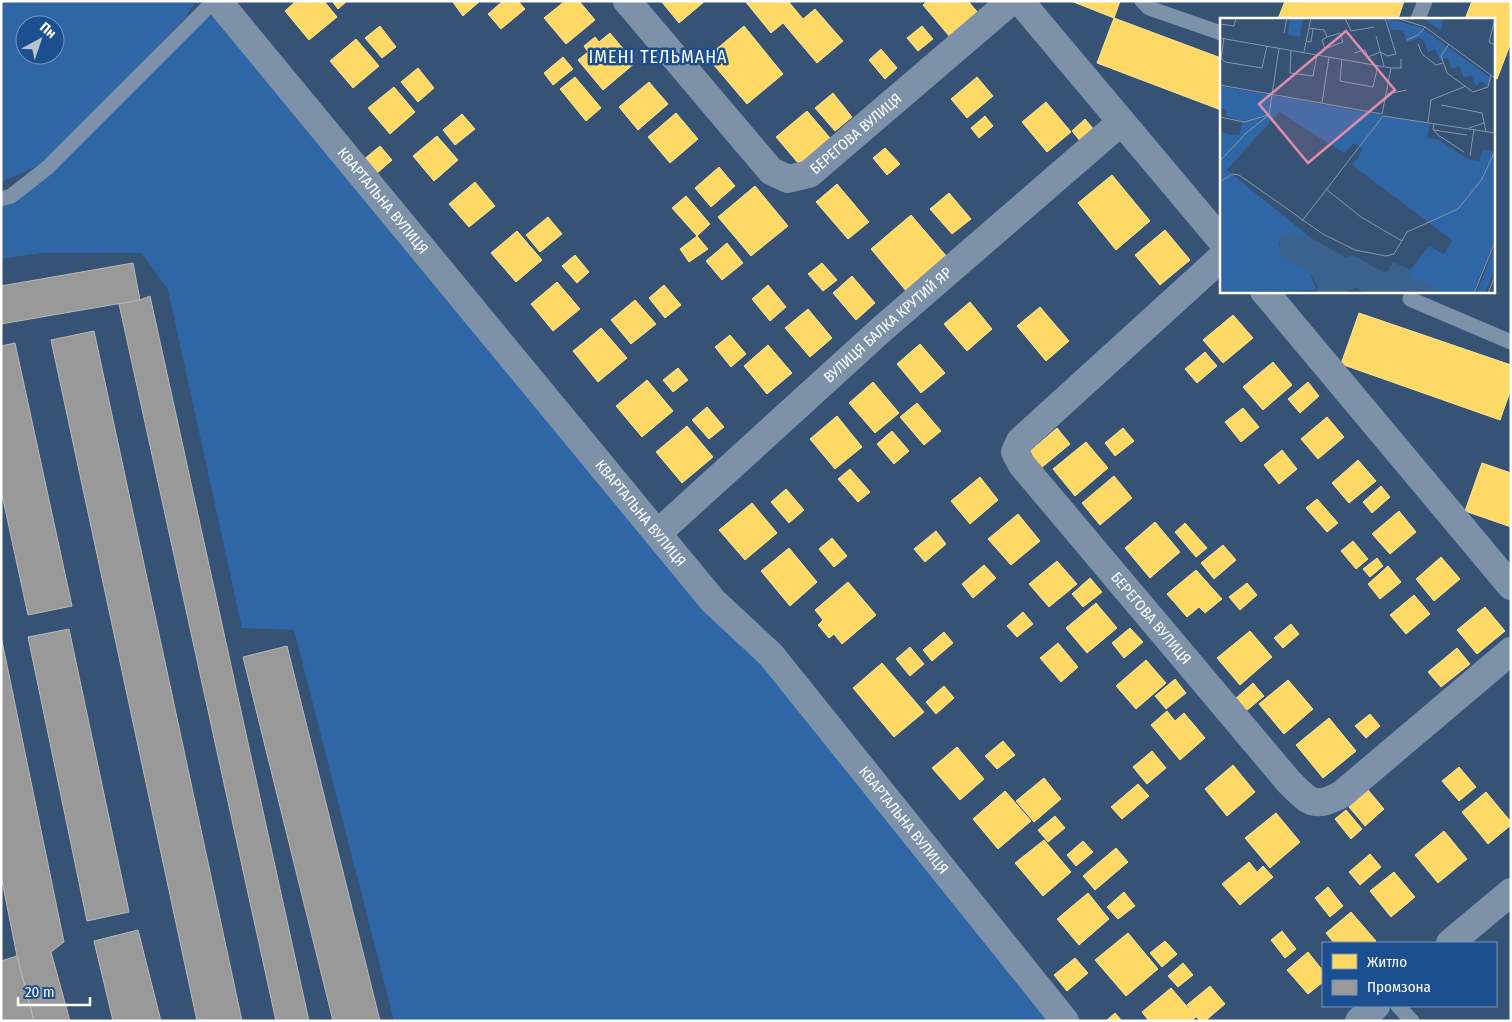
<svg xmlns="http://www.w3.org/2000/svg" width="1512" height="1022" font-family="'Fira Sans Condensed',sans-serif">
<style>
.green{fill:#2f66a5;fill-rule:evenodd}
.homes{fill:#ffd966;stroke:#ffe494}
.industry{fill:#999;stroke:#b8b8b8}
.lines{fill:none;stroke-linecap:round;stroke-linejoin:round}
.service{stroke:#7d92a8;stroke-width:15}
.minor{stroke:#7d92a8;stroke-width:28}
.labels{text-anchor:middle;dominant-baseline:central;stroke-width:5;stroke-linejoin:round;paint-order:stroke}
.street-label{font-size:15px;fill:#fff;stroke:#1b4f8f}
.quarter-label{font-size:18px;letter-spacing:1px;fill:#fff;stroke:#1b4f8f}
.inset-road{fill:none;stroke:#8697ac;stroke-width:1}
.view{fill:#e08cad;fill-opacity:0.15;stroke:#e08cad;stroke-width:2.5}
.inset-edge{fill:none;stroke:#fff;stroke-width:2.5}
</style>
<rect width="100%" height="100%" fill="#365274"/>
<!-- green -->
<path class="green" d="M1,1H196L186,17L47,162L1,182ZM25,25H55V55H25Z
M214,1L1065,1021H394L294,630L242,628L168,290L142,253H41L1,259V199L11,196Z"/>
<!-- homes -->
<path class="homes" d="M296,1H324L337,17L309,40L285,11Z
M332,1H347L338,9Z
M452,1H480L463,16Z
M503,1H518L525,9L501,29L488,14Z
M565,1H579L595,20L566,44L544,18Z
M661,1H705L679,23Z
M745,1H788L803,19L815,9L843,41L817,63L783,23L771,33Z
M928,1H968L979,14L950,37L923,5Z
M1071,1H1120L1114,18Z
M1285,1H1404L1398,19H1278Z
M1472,1H1511V42L1497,79L1493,78V19H1465Z
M1114,18L1221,58V110L1097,63Z
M380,26L396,47L382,58L365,38Z
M744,26L783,74L747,104L707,57Z
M922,26L933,39L918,51L907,38Z
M610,33L635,63L603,90L578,60L588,52L584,46L595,37L599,42Z
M356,39L379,66L353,88L330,61Z
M881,49L897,68L885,79L869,60Z
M563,57L573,69L553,85L544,73Z
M418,68L434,88L418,102L401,82Z
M575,77L601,108L586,121L560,89Z
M977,77L993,96L967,118L951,99Z
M649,82L668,104L638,130L619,107Z
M394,87L415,112L390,134L368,108Z
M833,93L852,117L835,131L815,108Z
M1046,102L1071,132L1047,152L1022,122Z
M807,111L830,138L799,164L776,137Z
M676,113L698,139L670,163L648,137Z
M462,114L475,129L455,145L443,130Z
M985,116L993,126L979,138L971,128Z
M1085,119L1095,131L1081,142L1072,131Z
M437,136L458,160L434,181L413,156Z
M380,146L392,160L375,175L363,160Z
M885,148L900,164L887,175L873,158Z
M719,167L735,186L711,207L695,188Z
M1112,175L1150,221L1116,250L1078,203Z
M475,182L495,206L469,227L449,204Z
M837,184L869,222L848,239L816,202Z
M755,186L788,226L751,256L718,217Z
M949,193L971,219L952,234L930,209Z
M686,196L710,224L697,236L672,208Z
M911,215L948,258L907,292L871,249Z
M548,217L562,234L540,252L526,235Z
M1165,230L1190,260L1160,285L1135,255Z
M517,231L542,260L516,282L491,253Z
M697,236L708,249L689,262L680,249Z
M727,243L743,263L722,280L706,261Z
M575,255L589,272L577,283L562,266Z
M822,263L837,280L823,291L808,274Z
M852,276L875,303L856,320L833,293Z
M557,282L580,309L553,331L531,304Z
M664,285L681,305L665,318L649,298Z
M768,285L786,307L770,321L752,299Z
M635,300L656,324L631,344L611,320Z
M970,302L992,329L967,351L944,324Z
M1040,307L1069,341L1046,361L1017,326Z
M808,309L832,338L810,357L785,328Z
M1359,313L1511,365V389L1500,420L1341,364Z
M1233,315L1253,338L1223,363L1203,340Z
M601,328L627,358L598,382L573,351Z
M730,335L746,354L731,367L715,347Z
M920,344L945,373L921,393L897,364Z
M768,345L792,373L767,394L744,366Z
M1205,352L1217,366L1197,383L1185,369Z
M1273,362L1292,385L1263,410L1243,387Z
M678,368L688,380L673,392L663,380Z
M647,380L673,411L642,437L616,406Z
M873,382L899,413L875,433L849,403Z
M1308,382L1319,396L1300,413L1288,399Z
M917,403L941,431L924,445L900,417Z
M707,407L724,427L709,439L692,420Z
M1243,408L1259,427L1241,442L1225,422Z
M837,416L862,447L835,469L810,439Z
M1327,417L1344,437L1318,459L1301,439Z
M687,426L713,457L682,483L656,452Z
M1057,428L1070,444L1041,468L1028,453Z
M1123,428L1134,441L1115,456L1105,443Z
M892,431L909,451L894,464L877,444Z
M1086,442L1108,468L1075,496L1053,469Z
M1282,450L1297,469L1279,484L1264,465Z
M1358,460L1376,481L1349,503L1332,483Z
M1482,463L1511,473V527L1465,511Z
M850,469L870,492L858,502L838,479Z
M1114,476L1132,498L1100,525L1082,503Z
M980,477L998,500L970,524L951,501Z
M1381,486L1390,497L1372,513L1363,502Z
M786,489L804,510L789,523L771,502Z
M1317,499L1338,523L1327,532L1306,508Z
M752,503L777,533L745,560L719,530Z
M1399,511L1416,532L1390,554L1372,534Z
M1018,514L1040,541L1011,565L988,539Z
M1155,522L1180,552L1150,578L1125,548Z
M1185,523L1207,548L1196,557L1175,532Z
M936,531L946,544L925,562L914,549Z
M832,538L847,556L834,567L819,549Z
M1353,541L1368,559L1356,569L1341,551Z
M1223,545L1236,560L1214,579L1201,563Z
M789,548L817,582L790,606L761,571Z
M1441,557L1460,579L1434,601L1416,579Z
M1377,558L1383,566L1370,577L1363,569Z
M1057,561L1077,584L1049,607L1029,584Z
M984,565L996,578L973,598L962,584Z
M1388,566L1401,582L1380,599L1368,584Z
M1196,570L1222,599L1205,613L1199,607L1187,617L1167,594Z
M1090,578L1102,592L1083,607L1072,594Z
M848,582L876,615L842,644L834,634L829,638L818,625L823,620L815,610Z
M1247,583L1257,595L1240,610L1229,597Z
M1414,595L1430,614L1406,634L1390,615Z
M1096,603L1117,628L1087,653L1066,628Z
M1485,607L1505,631L1477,654L1457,630Z
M1023,612L1033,624L1017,637L1007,626Z
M1291,624L1299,634L1283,648L1274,638Z
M1130,628L1143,642L1124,658L1112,643Z
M1250,631L1272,657L1240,685L1217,658Z
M944,632L953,643L932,661L923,650Z
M1058,643L1078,667L1061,682L1040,658Z
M910,647L924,664L910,676L896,659Z
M1457,648L1470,664L1441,687L1428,672Z
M1146,660L1166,683L1136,709L1116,686Z
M882,663L924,712L894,737L853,688Z
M1175,679L1186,693L1166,709L1155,696Z
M1288,680L1313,709L1284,734L1259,704Z
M1253,683L1264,696L1246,711L1235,699Z
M944,686L954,698L936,714L926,702Z
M1167,711L1175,721L1184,713L1205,738L1180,760L1151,725Z
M1370,714L1380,726L1366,738L1355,726Z
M1329,718L1356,751L1323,778L1296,745Z
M1003,741L1015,755L997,769L985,756Z
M957,747L984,779L960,800L932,768Z
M1152,751L1166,768L1147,784L1133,767Z
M1233,765L1255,792L1227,816L1205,789Z
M1459,767L1476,787L1459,801L1442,781Z
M1044,778L1061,799L1034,822L1016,801Z
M1138,784L1149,796L1122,819L1111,807Z
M1368,790L1384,809L1365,826L1349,807Z
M1005,791L1031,821L998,849L973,819Z
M1486,792L1511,822V825L1488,844L1462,812Z
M1346,810L1362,829L1351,839L1335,819Z
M1276,813L1300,842L1270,868L1245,838Z
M1055,816L1065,828L1048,842L1038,830Z
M1444,831L1467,859L1438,883L1415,855Z
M1044,840L1071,872L1043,896L1015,863Z
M1083,841L1093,852L1076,866L1067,855Z
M1116,848L1128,862L1095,890L1083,876Z
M1370,854L1381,867L1360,885L1349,872Z
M1249,862L1257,872L1263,866L1273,877L1240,905L1222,884Z
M1394,872L1415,897L1391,917L1370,891Z
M1328,887L1343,906L1330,917L1315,898Z
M1124,892L1135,906L1118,919L1107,907Z
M1088,893L1109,919L1079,945L1057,919Z
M1351,912L1376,941L1373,943H1334L1326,933Z
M1282,931L1296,949L1285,958L1271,940Z
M1128,933L1158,969L1126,996L1095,960Z
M1165,941L1177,954L1162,967L1150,953Z
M1308,952L1323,971V982L1308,994L1287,970Z
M1075,958L1088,973L1067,991L1054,975Z
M1183,963L1193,975L1178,987L1168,976Z
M1210,986L1225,1004L1205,1021H1200L1187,1005Z
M1171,988L1196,1017L1191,1021H1149L1142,1012Z
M1115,1013L1122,1021H1106Z"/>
<!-- industry -->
<path class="industry" d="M133,263L140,300L1,324V286Z
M150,296L309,1021H276L119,304L140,300Z
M94,331L242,1021H197L51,340Z
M15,343L72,606L28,615L1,490V346Z
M69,629L129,912L87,921L28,637Z
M1,636L64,942L51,952L70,1021H34L17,956L1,876Z
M287,646L380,1021H333L243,657Z
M138,930L161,1021H113L94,941Z
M17,956L34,1021H1V961Z"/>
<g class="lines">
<!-- service -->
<path class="service" d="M1142,1L1149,8L1221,33
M1418,19L1425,1
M1,199L11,196L47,168L214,1
M1410,299L1511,342
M1398,1006L1412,1021"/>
<!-- minor -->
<g class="minor">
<path id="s1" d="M218,1L713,601L771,655L1065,1021"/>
<path id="s2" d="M627,1L771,171L788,179L809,174L1011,1"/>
<path d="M1020,1L1221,240"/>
<path id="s3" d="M1221,258L1020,441L1015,452L1022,465L1289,782C1310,803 1314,809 1342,794L1511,651"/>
<path d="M1264,291L1511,586"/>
<path id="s4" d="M658,533L882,329L1121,122"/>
<path d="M1450,943L1511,892"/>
<path d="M1359,1021L1376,1006"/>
</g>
</g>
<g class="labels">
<!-- street labels -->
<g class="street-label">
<text stroke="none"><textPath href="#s2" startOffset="325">БЕРЕГОВА ВУЛИЦЯ</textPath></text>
<text stroke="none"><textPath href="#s1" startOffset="259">КВАРТАЛЬНА ВУЛИЦЯ</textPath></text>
<text stroke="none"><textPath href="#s4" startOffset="310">ВУЛИЦЯ БАЛКА КРУТИЙ ЯР</textPath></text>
<text stroke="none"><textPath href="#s1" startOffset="664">КВАРТАЛЬНА ВУЛИЦЯ</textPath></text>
<text stroke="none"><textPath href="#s3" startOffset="499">БЕРЕГОВА ВУЛИЦЯ</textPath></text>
<text stroke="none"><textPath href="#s1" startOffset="1069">КВАРТАЛЬНА ВУЛИЦЯ</textPath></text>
</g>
<!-- quarter labels -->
<g class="quarter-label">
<text x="658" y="57">ІМЕНІ ТЕЛЬМАНА</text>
</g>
</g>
<!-- overview -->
<g transform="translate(1220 18)">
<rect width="275" height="275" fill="#365274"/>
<path d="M70,0H83L80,19L68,17ZM203,0H223L221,13ZM167,1L200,9L271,60L268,68L261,63L256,68L251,57L244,60L239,48L232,51L228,40L220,42L215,31L208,34L204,22L199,20L187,24L183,12H171ZM0,68L210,106L207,120L219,122L248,141L259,143L263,132L275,134V222L253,275H220L211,268L191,262L190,252L209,228L224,236L232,222L132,147L143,131L134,125L124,135L59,94L7,152L91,220L80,218L59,224V231L74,245L88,252L97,272L0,275V113L10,117L20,116L22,104L48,96L23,103L6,98L7,92L0,90ZM275,229V252L265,275H256Z" fill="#2f66a5"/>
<path d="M72,215L91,220L125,239L133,237L163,254L168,253L173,244L190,252L191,262L208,265L220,275H145L136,270L125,275H96L98,269L88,252L66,241L59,231L61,217Z" fill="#3b618d"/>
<path class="inset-road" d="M125,0L131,13L154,9M177,0L205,9L275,60M275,1L269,24L275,27M0,6L14,8L16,0M89,10L104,12L107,19L102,22L105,31L123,24L120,15L107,19M64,15L67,0M156,18L164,48M0,20L171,50H181V41M4,20L1,40L5,44L42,50L47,28M187,22L198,17L205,9M86,23L91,24L93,11M198,26L202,36L216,47L223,45M229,26L221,38L227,55L253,74L268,69L271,57M71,32L70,55L93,58L97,37M84,34L91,0M134,35L145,32L148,39L160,34L168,38L176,36L165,0M122,41L120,63L153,69L158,47M0,67L162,96L171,50M167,76L187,72M102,85L109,39M221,87L262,95L266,114M0,99L24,104L48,97M208,104L211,82L246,68M214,105L213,111L218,117L244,134M249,110L264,105M214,112L247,117M250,138L254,111M0,143L26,115L49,97L59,30M0,164L12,156L19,157L103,216L135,232L166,238L174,236L187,214L238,191L262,161L275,133M106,171L141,199L182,223M82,203L163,98L275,115M254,275L275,224M268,275L275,258"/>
<path class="view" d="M126,13L175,72L88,145L39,86Z"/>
<rect width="275" height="275" class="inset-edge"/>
</g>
<!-- border -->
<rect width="1512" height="1022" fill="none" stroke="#ffffff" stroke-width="5"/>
<!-- legend -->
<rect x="1322" y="942" width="175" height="65" fill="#1b4f8f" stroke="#7695bc"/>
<rect x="1332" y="954" width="25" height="15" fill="#ffd966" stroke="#7695bc"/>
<text x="1367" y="967" font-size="15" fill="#ffffff">Житло</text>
<rect x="1332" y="980" width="25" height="15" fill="#999999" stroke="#7695bc"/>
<text x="1367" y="992" font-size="15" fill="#ffffff">Промзона</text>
<!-- north arrow -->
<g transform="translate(40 40) rotate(40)"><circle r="24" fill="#1b4f8f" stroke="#7695bc"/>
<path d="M0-4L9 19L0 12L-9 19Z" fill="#b9c2ce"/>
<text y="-8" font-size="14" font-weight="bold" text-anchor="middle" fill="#ffffff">Пн</text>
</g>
<!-- scale -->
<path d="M18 997v8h72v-8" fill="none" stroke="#ffffff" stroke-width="2.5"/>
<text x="25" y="997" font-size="15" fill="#ffffff" stroke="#1b4f8f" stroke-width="4" paint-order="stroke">20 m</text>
</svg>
